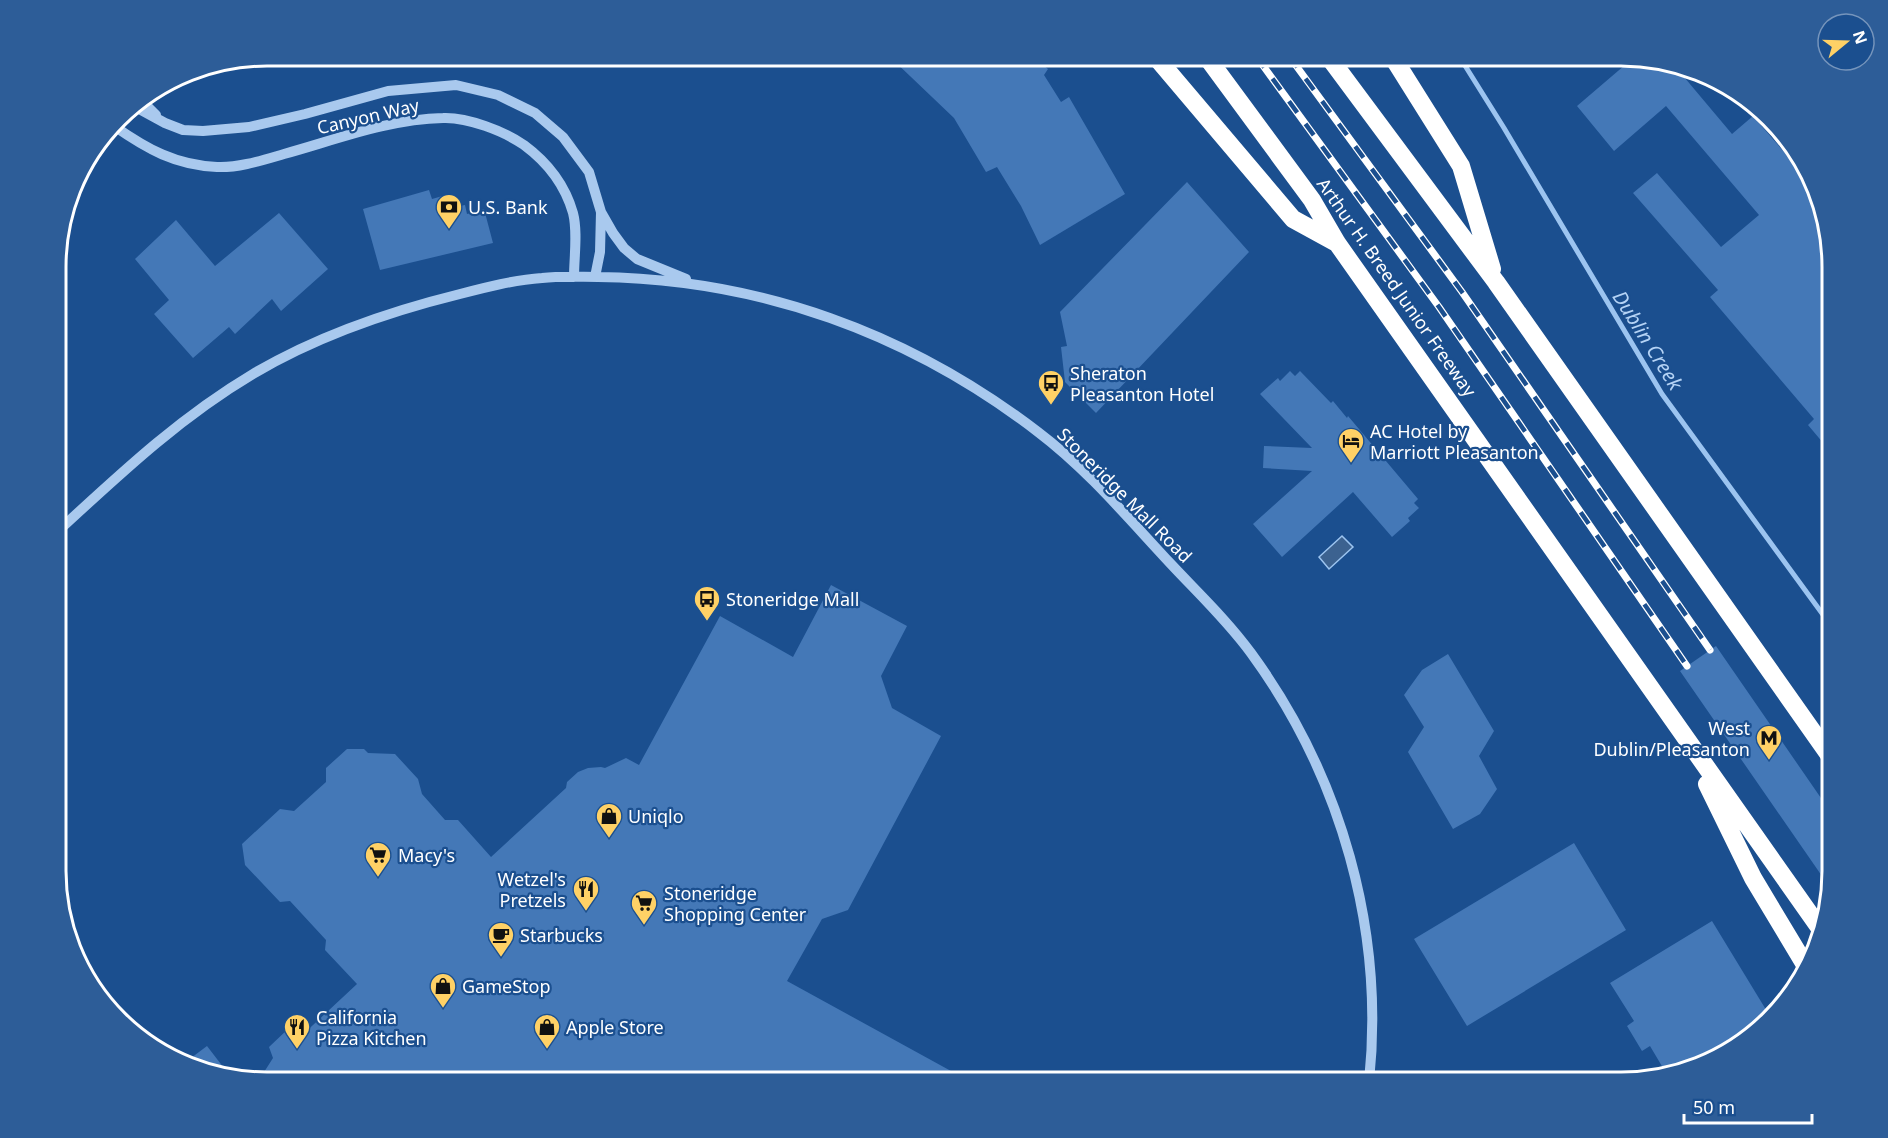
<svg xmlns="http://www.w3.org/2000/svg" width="1888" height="1138" font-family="'Noto Sans',sans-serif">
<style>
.water{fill:#3c6290;stroke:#9cc4f0;stroke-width:1.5}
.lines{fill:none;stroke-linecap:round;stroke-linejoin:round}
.stream{stroke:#9cc4f0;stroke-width:5}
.building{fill:#4478b7}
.minor{stroke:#a9c9ee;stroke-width:10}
.highway{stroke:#fff;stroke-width:18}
.rail-casing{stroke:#fff;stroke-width:7}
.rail{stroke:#1b4f8f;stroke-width:4.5;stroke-dasharray:14;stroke-linecap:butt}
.labels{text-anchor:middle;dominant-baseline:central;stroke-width:4.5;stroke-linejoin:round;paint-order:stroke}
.street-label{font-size:18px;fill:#fff;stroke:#1b4f8f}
.poi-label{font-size:18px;fill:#fff;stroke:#1b4f8f;text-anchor:start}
.water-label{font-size:20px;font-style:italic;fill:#b5d3f5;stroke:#1b4f8f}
.rim{fill:none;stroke:#fff;stroke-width:3}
</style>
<rect width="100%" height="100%" fill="#1b4f8f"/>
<!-- water -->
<path class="water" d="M1342,536L1353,547L1329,569L1319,557Z"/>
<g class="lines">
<!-- stream -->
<path class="stream" d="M1459,56L1504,128L1662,394L1832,627"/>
</g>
<!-- building -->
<path class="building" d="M889,56H1032L1048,69L1044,75L1061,102L1069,97L1125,194L1040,245L1021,206L997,167L986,172L954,118Z
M1632,59L1679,71L1732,134L1753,116L1811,183L1832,253V437L1824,444L1808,425L1814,419L1710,297L1718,290L1633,193L1657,173L1721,247L1759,215L1666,106L1614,151L1577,106Z
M1187,182L1249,252L1096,413L1065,382L1061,347L1067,346L1060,312Z
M429,190L432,199L446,195L450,208L465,205L467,214L484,209L493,243L380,270L363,209Z
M279,213L328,269L281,311L272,299L235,334L229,327L193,358L154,314L169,300L135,259L176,220L215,266Z
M1290,371L1295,376L1300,371L1331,403L1333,401L1347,418L1348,416L1418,499L1414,503L1419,508L1408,518L1410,521L1392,537L1353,492L1282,557L1253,524L1312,471L1263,468L1264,446L1312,448L1260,394L1278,378L1280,381Z
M831,585L907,626L881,676L892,708L941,736L848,910L822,919L787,981L971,1082H267L259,1080L273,1058L269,1047L288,1029L298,1039L357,984L325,950L326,940L290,901L280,902L245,865L242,844L280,809L294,811L326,782V768L347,749H364L368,753L395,754L418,779L422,794L445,820H458L491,857L566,788L567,782L578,772L588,768L601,767L605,768L626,758L639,765L720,616L793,657Z
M1716,646L1832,814V873L1824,879L1680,671Z
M1448,654L1494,731L1479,756L1497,789L1480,814L1453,829L1408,752L1424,727L1404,695L1422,670Z
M1574,843L1626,930L1467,1026L1414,939Z
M1712,921L1768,1013L1727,1054L1666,1073L1650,1046L1642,1051L1627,1026L1634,1021L1610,983Z
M207,1046L227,1072L187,1061Z"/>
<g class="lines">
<!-- minor -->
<path class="minor" d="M141,100L156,115
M132,105L165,123L183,130L203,131L249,127L305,114L388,91L456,85L498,95L535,113L563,137L589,172L601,212L613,233L624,248L637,259L686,279
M114,126C147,149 175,165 217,167C239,168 263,160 284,154C335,140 389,119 443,118C467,117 504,131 524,145C547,162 565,185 573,213C578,232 574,257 574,277
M595,277L600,252L601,212
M57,532C120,474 179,418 253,374C317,336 387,312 460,294C487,287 514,280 542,278C561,276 579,277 598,277C760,279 909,333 1038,432C1087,469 1128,518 1170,563C1197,592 1227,620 1251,653C1341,776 1385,930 1369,1082"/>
<!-- highway -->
<path class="highway" d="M1155,56L1293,219L1335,242
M1206,56L1312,200L1337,243L1819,927
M1328,56L1496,282L1832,759
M1392,56L1461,166L1492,269
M1707,784L1753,878L1807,968"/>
<!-- rail casing -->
<g class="rail-casing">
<path id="rail" d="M1256,56L1439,307L1687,666
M1289,56L1462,292L1710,650
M1830,875L1832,877"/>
</g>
<!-- rail -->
<use href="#rail" class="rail"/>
</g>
<!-- icons -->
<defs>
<g id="bank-pin" transform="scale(1.35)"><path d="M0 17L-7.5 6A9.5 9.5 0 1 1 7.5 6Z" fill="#ffd166" stroke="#1b4f8f"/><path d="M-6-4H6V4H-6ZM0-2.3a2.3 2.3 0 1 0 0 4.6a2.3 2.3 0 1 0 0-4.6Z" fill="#111"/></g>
<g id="bus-pin" transform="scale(1.35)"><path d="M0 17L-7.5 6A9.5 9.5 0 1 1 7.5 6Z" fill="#ffd166" stroke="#1b4f8f"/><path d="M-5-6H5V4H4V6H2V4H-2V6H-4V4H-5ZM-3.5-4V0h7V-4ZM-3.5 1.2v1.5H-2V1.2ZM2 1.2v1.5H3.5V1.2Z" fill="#111"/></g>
<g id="hotel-pin" transform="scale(1.35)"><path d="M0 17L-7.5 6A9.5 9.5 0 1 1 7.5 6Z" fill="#ffd166" stroke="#1b4f8f"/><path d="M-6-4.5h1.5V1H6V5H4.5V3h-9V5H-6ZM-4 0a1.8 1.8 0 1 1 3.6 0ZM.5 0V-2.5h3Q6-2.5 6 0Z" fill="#111"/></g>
<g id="metro-pin" transform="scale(1.35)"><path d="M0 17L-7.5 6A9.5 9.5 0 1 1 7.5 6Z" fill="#ffd166" stroke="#1b4f8f"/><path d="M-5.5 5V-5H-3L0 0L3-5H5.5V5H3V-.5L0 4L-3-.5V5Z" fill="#111"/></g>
<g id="shop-pin" transform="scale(1.35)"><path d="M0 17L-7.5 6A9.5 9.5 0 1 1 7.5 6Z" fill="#ffd166" stroke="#1b4f8f"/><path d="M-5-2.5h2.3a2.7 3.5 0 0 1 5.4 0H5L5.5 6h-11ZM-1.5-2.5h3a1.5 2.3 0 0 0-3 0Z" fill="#111"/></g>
<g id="supermarket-pin" transform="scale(1.35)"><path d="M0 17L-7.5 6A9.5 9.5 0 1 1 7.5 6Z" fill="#ffd166" stroke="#1b4f8f"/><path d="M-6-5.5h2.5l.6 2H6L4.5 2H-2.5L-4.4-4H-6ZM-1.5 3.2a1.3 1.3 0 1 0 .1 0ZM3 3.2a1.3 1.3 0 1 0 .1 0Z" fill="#111"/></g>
<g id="restaurant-pin" transform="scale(1.35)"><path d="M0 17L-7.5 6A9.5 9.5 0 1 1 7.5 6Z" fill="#ffd166" stroke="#1b4f8f"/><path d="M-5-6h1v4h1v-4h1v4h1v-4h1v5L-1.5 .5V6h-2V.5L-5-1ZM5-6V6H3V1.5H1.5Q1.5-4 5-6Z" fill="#111"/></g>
<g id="cafe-pin" transform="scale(1.35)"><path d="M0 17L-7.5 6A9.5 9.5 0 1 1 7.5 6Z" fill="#ffd166" stroke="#1b4f8f"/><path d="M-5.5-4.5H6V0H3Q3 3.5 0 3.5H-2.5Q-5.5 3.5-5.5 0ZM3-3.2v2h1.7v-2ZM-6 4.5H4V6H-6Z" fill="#111"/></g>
</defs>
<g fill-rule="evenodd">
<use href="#bank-pin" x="449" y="207"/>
<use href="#bus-pin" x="1051" y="383"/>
<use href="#hotel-pin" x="1351" y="441"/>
<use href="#bus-pin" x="707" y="599"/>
<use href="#metro-pin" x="1769" y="738"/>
<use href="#shop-pin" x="609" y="816"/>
<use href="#supermarket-pin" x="378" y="855"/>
<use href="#restaurant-pin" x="586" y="889"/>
<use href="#supermarket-pin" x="644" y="903"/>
<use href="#cafe-pin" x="501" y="935"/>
<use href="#shop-pin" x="443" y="986"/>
<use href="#restaurant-pin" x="297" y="1027"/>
<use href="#shop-pin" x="547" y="1027"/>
</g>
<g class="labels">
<!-- street labels -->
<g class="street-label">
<text transform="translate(368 116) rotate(-13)">Canyon Way</text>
<text transform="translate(1397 287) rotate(55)">Arthur H. Breed Junior Freeway</text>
<text transform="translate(1125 495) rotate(45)">Stoneridge Mall Road</text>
</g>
<!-- poi labels -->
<g class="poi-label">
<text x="468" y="207">U.S. Bank</text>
<text x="1070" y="373">Sheraton<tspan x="1070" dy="21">Pleasanton Hotel</tspan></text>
<text x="1370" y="431">AC Hotel by<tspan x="1370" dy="21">Marriott Pleasanton</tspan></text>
<text x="726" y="599">Stoneridge Mall</text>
<text x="1750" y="728" text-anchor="end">West<tspan x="1750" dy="21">Dublin/Pleasanton</tspan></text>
<text x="628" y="816">Uniqlo</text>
<text x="398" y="855">Macy's</text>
<text x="566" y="879" text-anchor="end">Wetzel's<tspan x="566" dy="21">Pretzels</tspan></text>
<text x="664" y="893">Stoneridge<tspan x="664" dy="21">Shopping Center</tspan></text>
<text x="520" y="935">Starbucks</text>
<text x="462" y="986">GameStop</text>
<text x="316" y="1017">California<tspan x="316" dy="21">Pizza Kitchen</tspan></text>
<text x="566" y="1027">Apple Store</text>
</g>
<!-- water labels -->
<g class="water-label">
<text transform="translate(1648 340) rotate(58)">Dublin Creek</text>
</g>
</g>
<!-- crop -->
<path d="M0 0H1888V1138H0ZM267 66H1621A201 201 0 0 1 1822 267V871A201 201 0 0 1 1621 1072H267A201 201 0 0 1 66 871V267A201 201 0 0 1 267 66Z" fill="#2d5d98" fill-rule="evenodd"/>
<path class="rim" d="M267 66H1621A201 201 0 0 1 1822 267V871A201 201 0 0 1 1621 1072H267A201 201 0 0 1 66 871V267A201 201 0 0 1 267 66Z"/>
<!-- north arrow -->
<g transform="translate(1846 42) rotate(71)"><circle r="28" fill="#1b4f8f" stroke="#7695bc" stroke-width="1.5"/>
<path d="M0-4.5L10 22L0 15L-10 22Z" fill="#ffd166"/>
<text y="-9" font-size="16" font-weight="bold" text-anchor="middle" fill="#ffffff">N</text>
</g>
<!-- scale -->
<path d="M1684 1114v9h128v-9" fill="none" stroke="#ffffff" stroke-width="3"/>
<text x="1693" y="1114" font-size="18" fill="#ffffff" stroke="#1b4f8f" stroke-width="4.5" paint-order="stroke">50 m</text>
</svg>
